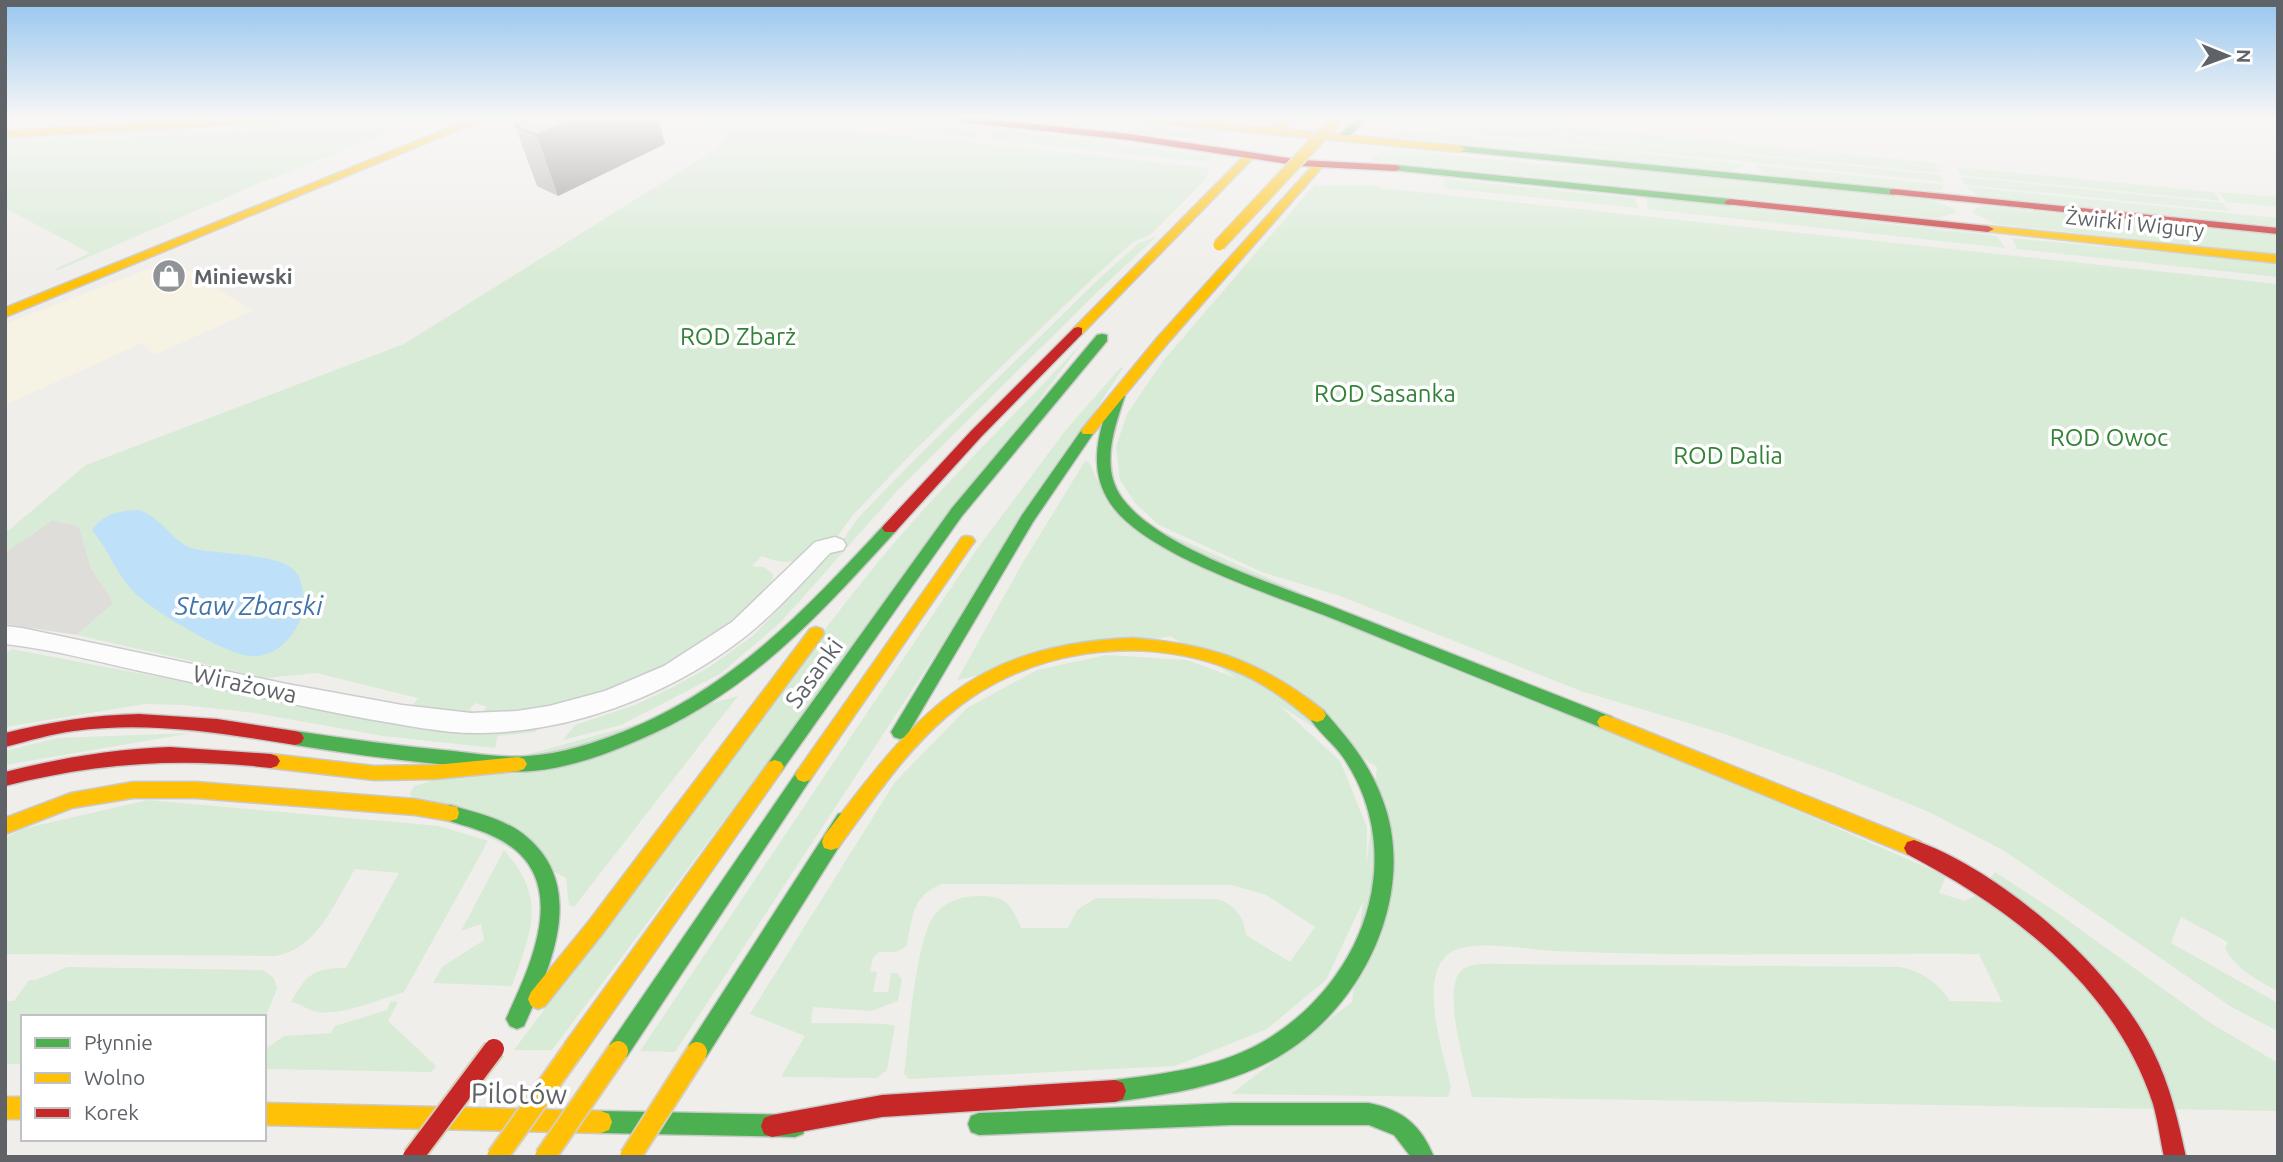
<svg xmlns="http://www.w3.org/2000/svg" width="2283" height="1162" font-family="Ubuntu,sans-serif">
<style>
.commercial{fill:#f7f3e4}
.industrial{fill:#dfddda}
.green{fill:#d8ebd6}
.water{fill:#bfe0f9}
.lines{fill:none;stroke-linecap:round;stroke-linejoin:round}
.street-casing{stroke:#cbcccc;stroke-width:3}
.fast-casing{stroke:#cacacb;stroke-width:3}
.slow-casing{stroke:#cacacb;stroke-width:3}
.jam-casing{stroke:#cacacb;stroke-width:3}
.street{fill:#fdfcfc;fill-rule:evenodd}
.fast{fill:#4caf50;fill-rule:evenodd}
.slow{fill:#ffc107;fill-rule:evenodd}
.jam{fill:#c62828;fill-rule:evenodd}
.slow-bridge-far1-casing{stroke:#d7ceb8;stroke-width:14;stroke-linecap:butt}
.slow-bridge-casing{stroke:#d7ceb8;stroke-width:24;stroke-linecap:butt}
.jam-bridge-casing{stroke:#d7ceb8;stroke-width:24;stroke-linecap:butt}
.slow-bridge-far1{stroke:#ffc107;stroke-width:11}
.slow-bridge{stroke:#ffc107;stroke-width:20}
.jam-bridge{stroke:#c62828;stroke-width:20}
.wall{fill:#b8b7b5}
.shaded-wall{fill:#969594}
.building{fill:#d6d5d3;stroke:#969594;stroke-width:2}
.labels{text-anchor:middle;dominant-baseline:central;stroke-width:7;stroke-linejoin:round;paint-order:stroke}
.far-street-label{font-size:21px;fill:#5f6368;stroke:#fff}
.far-poi-label{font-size:21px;font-weight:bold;fill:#5f6368;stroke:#fff;text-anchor:start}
.park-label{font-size:24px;fill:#348238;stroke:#fff}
.street-label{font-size:24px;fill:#5f6368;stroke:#fff}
.water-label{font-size:26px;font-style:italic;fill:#4174aa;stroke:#fff}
.near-street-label{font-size:28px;fill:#5f6368;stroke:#fff}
</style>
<rect width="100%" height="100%" fill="#efeeea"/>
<!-- commercial -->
<path class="commercial" d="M172,260L252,311L154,355L142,343L5,405V324Z"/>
<!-- industrial -->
<path class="industrial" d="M52,520L79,526L91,568L114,603L77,635L5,624V553Z"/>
<!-- green -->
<path class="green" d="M373,119L414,120L5,141V139Z
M698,119H748L1210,168L1204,181L1150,235L1133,242L1095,276L914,451L852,516L834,541L825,539C803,562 793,568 762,556L752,566L764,567L773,574L772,586L733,624L664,668L609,692L524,712L475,716L478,711L482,712L487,707L476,703L469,709L473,711L467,716L410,709L418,698L316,673L266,678L77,635L114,603L91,568L79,526L52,520L5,553V530H9L86,465L404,344L713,151L728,138L710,120H695Z
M797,119H911L985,128L979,138Z
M1012,119H1102L1222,130L1221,139L1202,138L1221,140V142Z
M1396,119H1483L1936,163L1940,173L1596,139C1526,128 1472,115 1399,125L1393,122Z
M1436,122L1529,129L1603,141L1941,175L1944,182L1403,127Z
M393,123L400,128L265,181L58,270L55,269L90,253L5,208V143Z
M994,128L1211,156L1207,162L988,139Z
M1404,130L1744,164V166L1732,171L1394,137L1398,131Z
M1387,149L1538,164L1684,173L1932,200L1954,209L1956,213L1937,218L1370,160Z
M1755,165L1944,185L1942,190L1936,191L1770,175L1760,171Z
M1957,167L2214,192L2221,201L1960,175Z
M1961,177L2223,203L2229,211L1965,185Z
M1445,179L1635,198L1638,208L1444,188Z
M1315,184L1326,186L1376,185L1381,188L2278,284V991C2255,979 2239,971 2225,949L2228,942L2181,917L2171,943L2278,1003V1031L2233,1008L2003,850L1927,811L1836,774L1725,734L1581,691L1340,596L1262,572L1159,525L1136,504L1120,480L1116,447L1127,414L1163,361Z
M1967,187L2278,218V226L1978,196Z
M2219,192L2278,197V207L2226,202Z
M1646,197L1997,236L2005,248L1648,209Z
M1984,206L2278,235V255L1995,224L1973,213L1974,209Z
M1157,236L1097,292L899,489L781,622L720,674L621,725L563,740L575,725L635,705L671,688L708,668L754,635L839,546L858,518L920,454L1100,278L1138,244Z
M2012,238L2278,263V277L2017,249Z
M1081,344L552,1050H514C636,888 751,719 879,561C942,485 1014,416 1081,344Z
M1121,367L1123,368L675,1052L640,1051L977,549L1065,431Z
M1085,461L1089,462L1111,509L1946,876L1939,893L1965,901L1977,895L1995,872L2056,912L2212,1024L2278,1063V1111L1472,1097C1467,1070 1441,992 1461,971C1470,962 1490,964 1502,964L1900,967C1923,972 1937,982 1950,1001L2002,1002L1979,954C1838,953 1696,957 1555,951C1528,950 1468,937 1447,955C1418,980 1444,1055 1451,1087L1448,1097L1231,1094L1352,1002L1377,767L1170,636L957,680L1022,564Z
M11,649L444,731L537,724L536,732L498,736L495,748L383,736L255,713L183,705L145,704L5,727V655Z
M1106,655L1187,660L1258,686L1340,761L1367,827L1366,895L1326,980L1267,1029L1175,1066L909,1079L904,1074C909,1038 915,940 935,914C945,901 963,896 979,896C1007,896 1011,904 1021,928H1068L1077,910L1096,898L1217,899C1235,904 1244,917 1246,935L1290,962L1315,927L1266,895L1232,885L942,884C912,896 913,915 907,944C900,954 890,952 879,952L873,958L870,971L877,972L873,992H888L891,973H897L902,979L898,1001L871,1011L813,1007L811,1023C826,1024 887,1022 895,1026L887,1070L877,1078L781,1077L805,1036L750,1014L895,782L967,708L1037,670Z
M738,696L574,907L569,905L566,878L409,795L414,786Z
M192,733L5,765V751L57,738Z
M148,800L439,826L488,841L404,992C377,1000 345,1015 317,1012C307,1010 301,1003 291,1002C307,974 313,968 346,968L399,873L355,869C334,903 318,948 276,956L5,954V838L22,829Z
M504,850C548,900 531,930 512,986L433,983L442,967L484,940L481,924L461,931Z
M67,967L263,970L274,978L277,989L264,1020V1017H23V1064H5V1001H14L29,980H36Z
M391,1001L398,1002L388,1021L436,1066L431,1072L264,1069V1050L284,1036L331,1033L335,1026L387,1010Z"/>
<!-- water -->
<path class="water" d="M139,510C162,517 173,544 195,549C218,554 277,554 293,569C301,576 301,583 303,593C308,626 278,664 244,655C217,649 147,608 130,588C115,570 107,548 92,530C102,514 122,510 139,510Z"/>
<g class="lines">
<!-- street casing -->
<g class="street-casing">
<path id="street" d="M835,537L843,540L846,545L843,550L830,553C800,585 770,619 734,645C663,697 572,731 483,733C445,734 406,725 368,719C292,705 216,687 140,671C95,661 51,649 5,644V626L22,628L287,684L402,705L471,713L517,711L549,706L605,691L664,666L732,622L815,542Z"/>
</g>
<!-- fast casing -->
<g class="fast-casing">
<path id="fast" d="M1355,119H1365L1347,140H1339V136Z
M1460,146L1894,189L1899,192L1894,195L1456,151V147Z
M1396,165L1730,199L1736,202L1730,205L1392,170L1391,168Z
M1102,334L1107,335V341L962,516L781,772L775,774L769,772L766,767L769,762L952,508L1097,335Z
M1118,392L1125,396C1114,428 1100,468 1122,498C1161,551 1285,587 1346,612C1435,647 1523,682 1612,717L1615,722L1612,727L1606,729L1600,727C1513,692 1426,657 1339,621C1278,596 1146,557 1110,503C1087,468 1099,432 1111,396Z
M1088,427L1095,431L1033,522L906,737L900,739L894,737L891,732L894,727L1022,515L1083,428Z
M890,523L898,528L895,532C815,620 747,695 634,742C602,756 567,768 532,771C507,773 483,769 458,766C403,761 349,754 295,745L289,743L286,738L289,733L295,731C348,739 400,746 453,751C478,754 503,758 528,756C561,754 594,743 625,731C734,687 806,609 885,524Z
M1317,708L1323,710C1347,737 1369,763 1382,798C1419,893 1363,1008 1278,1057C1228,1086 1171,1094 1115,1102L1107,1099L1104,1091L1107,1083L1115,1080C1160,1074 1208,1069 1249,1049C1340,1005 1400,898 1364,798C1360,786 1352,771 1345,760C1335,744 1317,732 1308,715L1311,710Z
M804,768L810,770L813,775L810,780L626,1058L618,1061L610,1058L607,1051L610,1044L798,770Z
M450,805C476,813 507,819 528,838C587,889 550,968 524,1026L517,1029L510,1026L506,1019C528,970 568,891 513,848C492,832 468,827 443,819L441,813L443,807Z
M845,812L852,814L854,820L852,826L705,1059L697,1062L689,1059L686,1052L689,1045L838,814Z
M1231,1103H1369C1403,1110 1421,1125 1434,1157H1411L1394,1135L1369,1125H1231L979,1135L971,1132L968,1124L971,1116L979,1113Z
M601,1111L795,1115L803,1118L806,1126L803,1134L795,1137L601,1133L593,1130L590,1122L593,1114Z"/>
</g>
<!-- slow casing -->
<g class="slow-casing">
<path id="slow" d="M227,119H277L272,122L5,137V131Z
M471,119H484L5,317V308Z
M1151,119L1272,128L1282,119H1292L1283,129L1460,146L1465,149L1460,152L1155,123L1151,122Z
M1246,154L1255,156L1082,334H1074V328Z
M1315,163L1324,165L1167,344L1093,434H1083L1081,431L1083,428L1157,338Z
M1988,226L2278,255V263L1984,231L1982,229Z
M967,536L972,537L975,541L972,545L810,780L804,782L798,780L795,775L798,770L962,537Z
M816,627L822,629L824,633L822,637L603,933L545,1006L538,1009L531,1006L528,999L531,992L589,921L810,629Z
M1132,638C1211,644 1260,661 1323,710L1326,715L1323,720L1317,722L1311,720C1288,701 1263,682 1235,671C1140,632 1024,649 946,717C903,754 871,803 838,848L831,850L824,848L822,842L824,836C916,715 969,645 1132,638Z
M1606,715L1921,842L1924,848L1921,854L1914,856L1907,854L1600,727L1597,722L1600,717Z
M271,754L374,766L435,765L518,757L524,759L527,764L524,769L518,771L435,779L374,780L271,768L265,766L262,761L265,756Z
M775,760L781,762L784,767L781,772L581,1057L573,1060L565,1057L562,1050L565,1043L769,762Z
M133,782H196L415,799L457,807L459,813L457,819L450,821L415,815L196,798H133L72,808L5,834V818L71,793Z
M5,1097H23V1119H5Z
M264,1103L601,1111L609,1114L612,1122L609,1130L601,1133L264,1125Z"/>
</g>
<!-- jam casing -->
<g class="jam-casing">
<path id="jam" d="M958,119H986L1129,134L1301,160L1396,165L1401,168L1396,171L1301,166L1129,140L963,122Z
M1894,189L2278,228V234L1890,194V190Z
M1730,199L1988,226L1994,229L1988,232L1726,204L1724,202Z
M1078,327L1082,328V334L981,437L895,532H885L882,528L885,524L971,431L1074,328Z
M139,714L217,719L295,731L301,733L304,738L301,743L295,745C222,733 148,721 74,731C51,734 28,741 5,747V733C50,722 92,715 139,714Z
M170,747L271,754L277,756L280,761L277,766L271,768C180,757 94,763 5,786V772C60,758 114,749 170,747Z
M1914,840C2002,871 2112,967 2153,1051C2170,1085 2178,1120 2186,1157H2164C2160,1139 2158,1121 2153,1104C2115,987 2012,909 1907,854L1904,848L1907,842Z
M1115,1080L1123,1083L1126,1091L1123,1099L1115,1102L882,1117L772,1137L764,1134L761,1126L764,1118L772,1115L882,1095Z"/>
</g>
<!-- street -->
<use href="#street" class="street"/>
<!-- fast -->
<use href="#fast" class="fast"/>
<!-- slow -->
<use href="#slow" class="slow"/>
<!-- jam -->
<use href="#jam" class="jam"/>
<!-- slow-bridge-far1 casing -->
<g class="slow-bridge-far1-casing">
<path id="slow-bridge-far1" d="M1219,245L1337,119"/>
</g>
<!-- slow-bridge casing -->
<g class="slow-bridge-casing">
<path id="slow-bridge" d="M497,1157L573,1050
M545,1157L618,1051
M630,1157L697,1052"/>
</g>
<!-- jam-bridge casing -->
<g class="jam-bridge-casing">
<path id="jam-bridge" d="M413,1157L494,1049"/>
</g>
<!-- slow-bridge-far1 -->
<use href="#slow-bridge-far1" class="slow-bridge-far1"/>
<!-- slow-bridge -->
<use href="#slow-bridge" class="slow-bridge"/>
<!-- jam-bridge -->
<use href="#jam-bridge" class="jam-bridge"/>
</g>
<!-- wall -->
<path class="wall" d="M531,119H658L665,144L558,196L537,186L515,126Z"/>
<!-- shaded-wall -->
<path class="shaded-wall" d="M573,119H658L665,144L558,196L537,135Z"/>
<!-- building -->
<path class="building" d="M531,119H573L537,135L515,126Z"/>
<!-- sky -->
<linearGradient id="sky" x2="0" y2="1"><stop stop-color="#97c6ef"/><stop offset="0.42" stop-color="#f8f7f6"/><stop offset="1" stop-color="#f8f7f6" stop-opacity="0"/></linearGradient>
<rect width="2283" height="281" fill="url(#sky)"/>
<!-- icons -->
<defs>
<g id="shop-disc" transform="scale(1.75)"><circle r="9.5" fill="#919496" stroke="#fff"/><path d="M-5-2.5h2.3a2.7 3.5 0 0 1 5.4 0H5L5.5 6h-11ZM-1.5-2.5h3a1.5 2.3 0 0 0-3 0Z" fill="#fff"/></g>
</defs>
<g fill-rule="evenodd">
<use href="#shop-disc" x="169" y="276"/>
</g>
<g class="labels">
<!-- far-street labels -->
<g class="far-street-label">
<text transform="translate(2135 223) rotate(6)">Żwirki i Wigury</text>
</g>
<!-- far-poi labels -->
<g class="far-poi-label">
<text x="194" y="276">Miniewski</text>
</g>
<!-- park labels -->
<g class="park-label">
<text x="738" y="336">ROD Zbarż</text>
<text x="1385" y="393">ROD Sasanka</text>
<text x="2109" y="437">ROD Owoc</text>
<text x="1728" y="455">ROD Dalia</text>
</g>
<!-- street labels -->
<g class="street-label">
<text transform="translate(814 673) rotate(-54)">Sasanki</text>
<text transform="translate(245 684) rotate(12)">Wirażowa</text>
</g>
<!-- water labels -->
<g class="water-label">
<text x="249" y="605">Staw Zbarski</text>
</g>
<!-- near-street labels -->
<g class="near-street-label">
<text transform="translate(519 1093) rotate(1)">Pilotów</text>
</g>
</g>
<!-- border -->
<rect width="2283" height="1162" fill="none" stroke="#5f6368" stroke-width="14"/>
<!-- legend -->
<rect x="21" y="1015" width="245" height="126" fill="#ffffff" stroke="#bfc1c3" stroke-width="2"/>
<rect x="35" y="1038" width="35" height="10" fill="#4caf50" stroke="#bfc1c3" stroke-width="2"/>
<text x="84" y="1050" font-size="21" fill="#5f6368">Płynnie</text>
<rect x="35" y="1073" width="35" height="10" fill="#ffc107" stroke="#bfc1c3" stroke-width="2"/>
<text x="84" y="1085" font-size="21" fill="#5f6368">Wolno</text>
<rect x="35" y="1108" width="35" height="10" fill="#c62828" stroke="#bfc1c3" stroke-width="2"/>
<text x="84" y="1120" font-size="21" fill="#5f6368">Korek</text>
<!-- north arrow -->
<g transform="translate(2227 56) rotate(91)" stroke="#ffffff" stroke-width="5" paint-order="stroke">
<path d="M0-5L12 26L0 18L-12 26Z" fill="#5f6368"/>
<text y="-10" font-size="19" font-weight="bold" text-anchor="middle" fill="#5f6368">N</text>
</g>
</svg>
